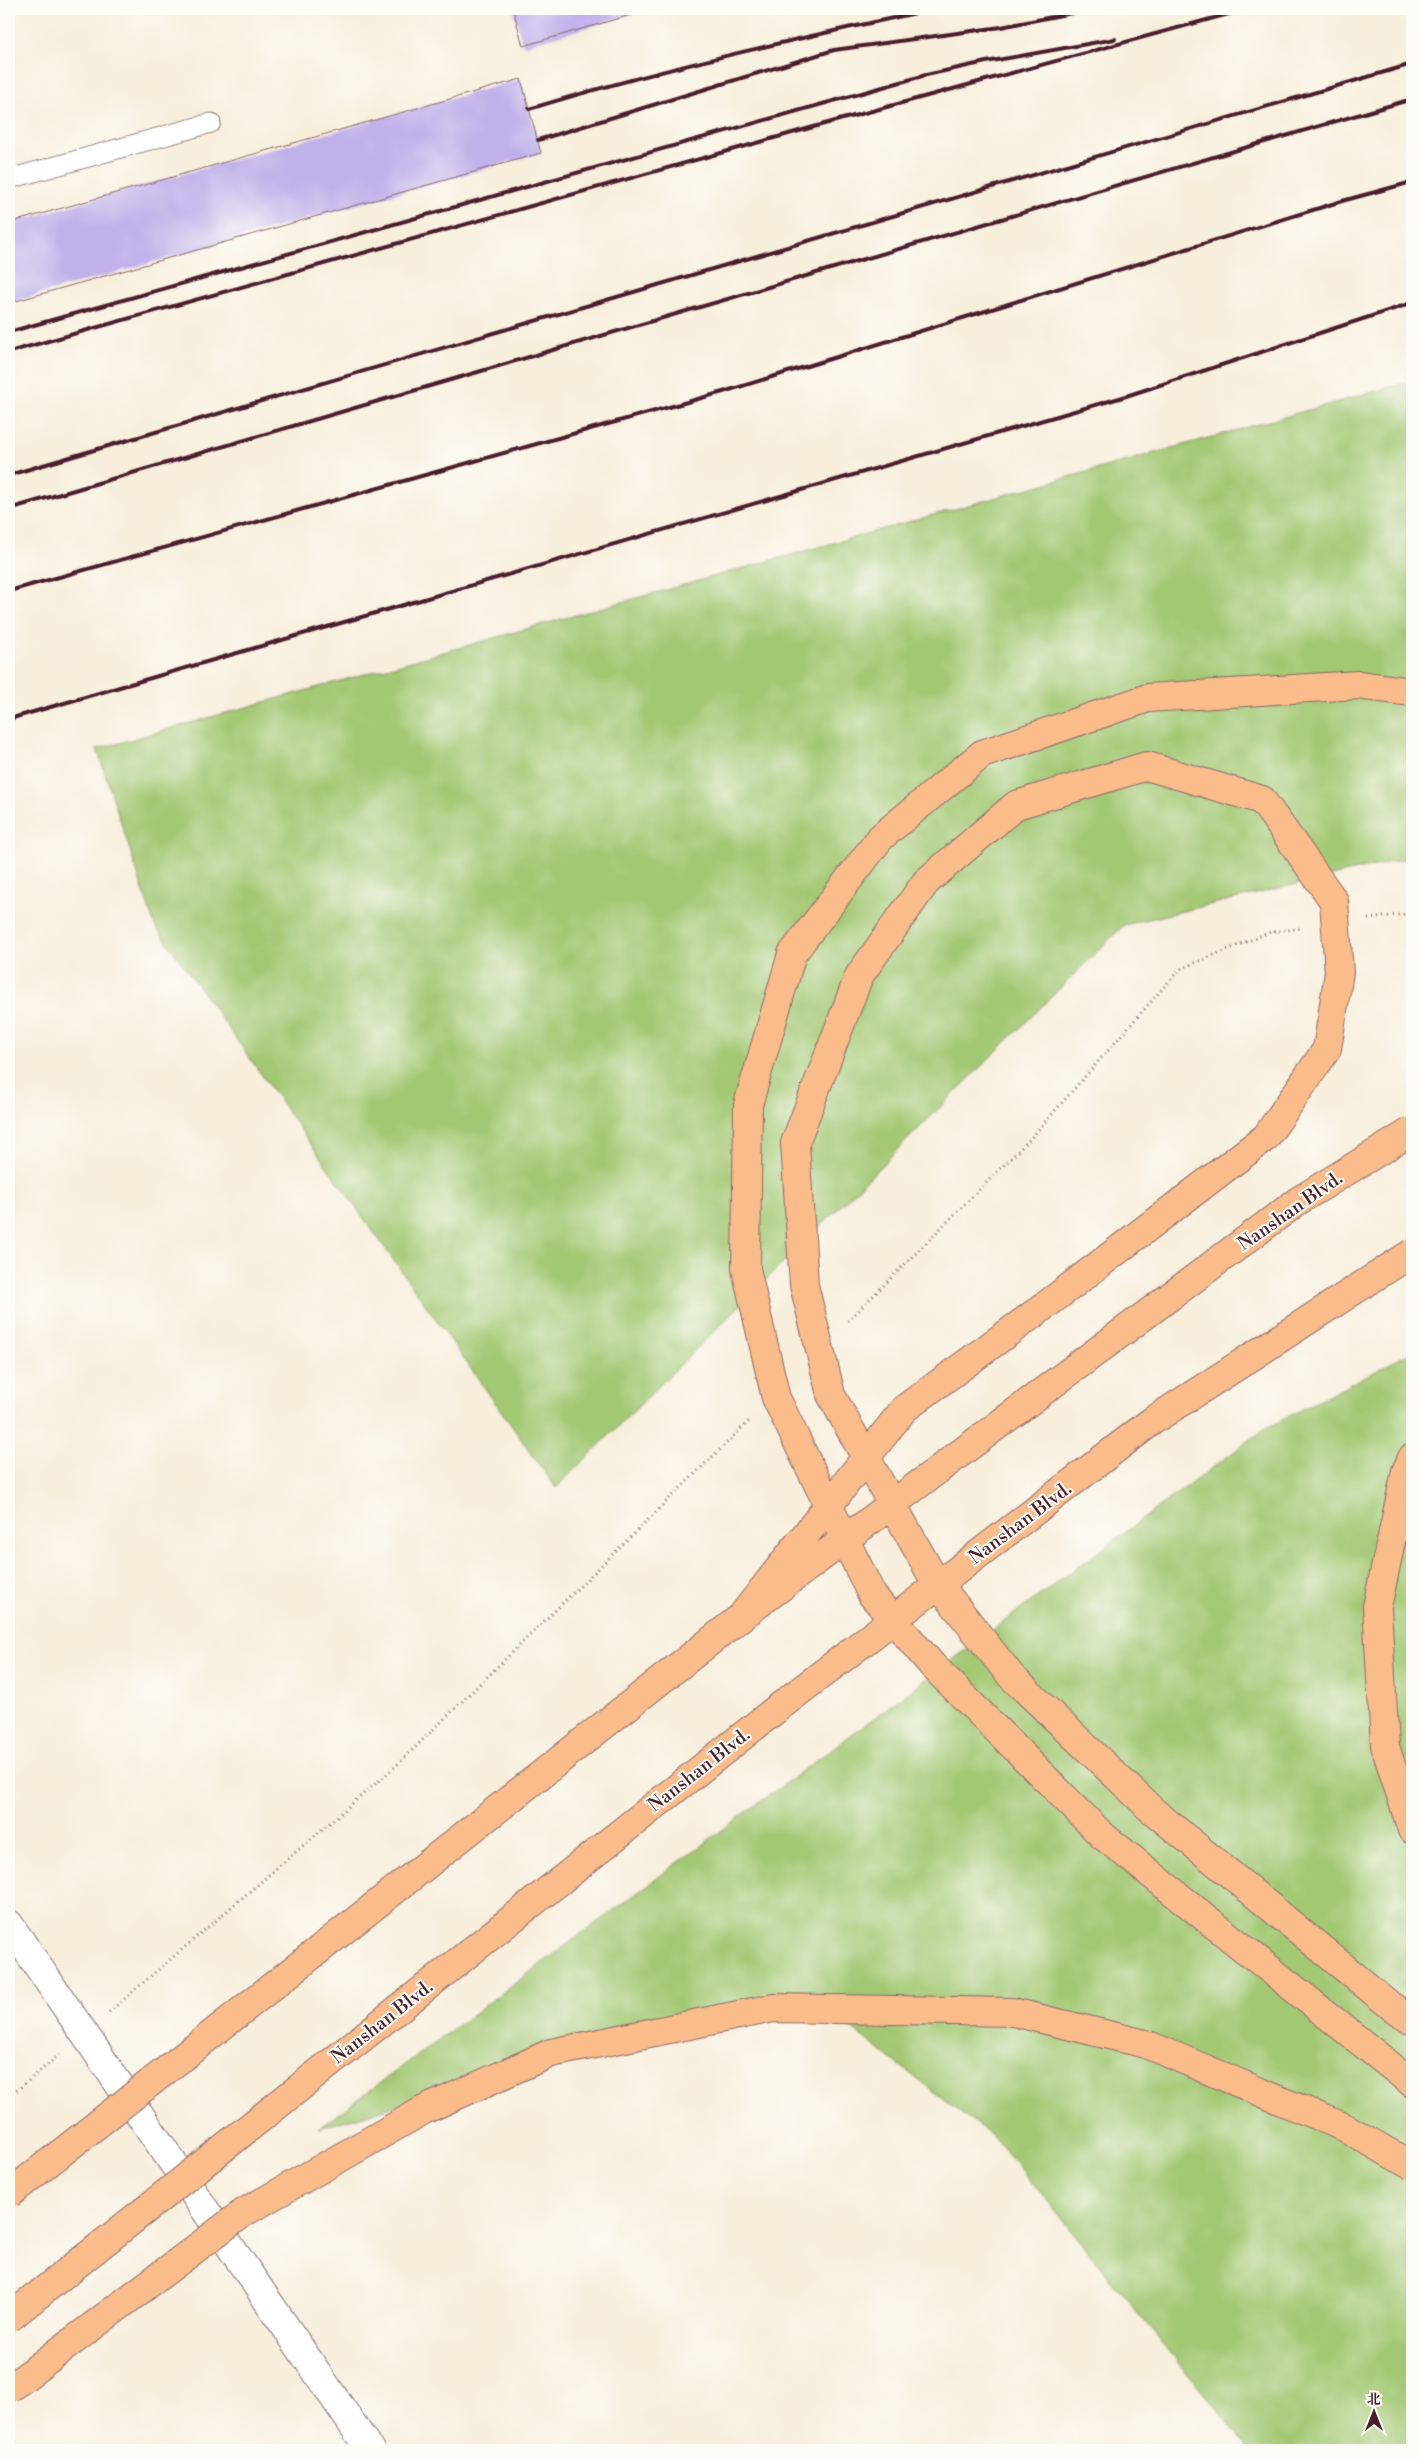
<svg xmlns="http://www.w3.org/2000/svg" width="1421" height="2459" font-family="'Libre Bodoni','Noto Serif SC',serif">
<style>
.green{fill:#a3c873;stroke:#76744f}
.building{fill:#c0b1ea}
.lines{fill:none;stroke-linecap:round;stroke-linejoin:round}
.lane-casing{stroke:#876769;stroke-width:21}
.street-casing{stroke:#876769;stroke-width:30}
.highway-casing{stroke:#876769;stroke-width:30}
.path{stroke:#876769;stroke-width:3;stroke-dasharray:1 4;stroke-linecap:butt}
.lane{stroke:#fff;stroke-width:19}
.street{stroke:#fff;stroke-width:28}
.highway{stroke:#fabc8b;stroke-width:28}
.rail{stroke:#4a1f2b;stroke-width:4}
.highway-bridge-casing{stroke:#876769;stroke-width:30;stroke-linecap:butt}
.highway-bridge{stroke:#fabc8b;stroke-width:28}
.labels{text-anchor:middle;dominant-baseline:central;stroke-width:4;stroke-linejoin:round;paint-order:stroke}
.street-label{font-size:19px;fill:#4a1f2b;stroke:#fdfcf7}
</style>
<rect width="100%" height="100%" fill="#fdfcf7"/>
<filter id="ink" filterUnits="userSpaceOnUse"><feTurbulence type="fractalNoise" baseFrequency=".02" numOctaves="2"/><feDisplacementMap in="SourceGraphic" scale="10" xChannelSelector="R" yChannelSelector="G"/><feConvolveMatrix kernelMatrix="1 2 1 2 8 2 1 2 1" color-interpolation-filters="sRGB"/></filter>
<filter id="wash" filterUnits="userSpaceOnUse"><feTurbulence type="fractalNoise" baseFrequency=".0096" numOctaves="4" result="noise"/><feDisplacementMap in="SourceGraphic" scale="20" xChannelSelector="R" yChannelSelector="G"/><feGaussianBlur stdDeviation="1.12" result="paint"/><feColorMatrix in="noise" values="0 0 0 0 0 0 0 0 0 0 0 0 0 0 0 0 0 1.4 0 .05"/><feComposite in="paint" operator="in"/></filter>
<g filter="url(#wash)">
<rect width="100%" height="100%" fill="#f7eedc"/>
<!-- green -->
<path class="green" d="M1412,381V857L1124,925L556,1488L154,924L97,749Z
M1412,1352V2450H1250L997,2140L800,1989L319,2128L1266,1428Z"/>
<g id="blocks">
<!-- building -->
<path class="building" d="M513,9H651L523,46Z
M521,79L541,153L9,303V223Z"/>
</g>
</g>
<g filter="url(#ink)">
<use href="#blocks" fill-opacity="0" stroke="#876769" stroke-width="1"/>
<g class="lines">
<!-- lane casing -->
<g class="lane-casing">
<path id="lane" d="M9,179L211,123"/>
</g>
<!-- street casing -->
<g class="street-casing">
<path id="street" d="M9,1924L370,2450"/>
</g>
<!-- highway casing -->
<g class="highway-casing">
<path id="highway" d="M1412,1458L1406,1471L1377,1607L1385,1746L1412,1830
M1152,1810L1391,2006L1412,2021
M1102,1835L1412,2083"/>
</g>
<!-- path -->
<path class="path" d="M1368,919L1412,913
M848,1321L1031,1138L1180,969L1270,932L1303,928
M109,2012L396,1766L749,1421
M9,2097L59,2055"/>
<!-- lane -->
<use href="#lane" class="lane"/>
<!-- street -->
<use href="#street" class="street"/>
<!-- highway -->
<use href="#highway" class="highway"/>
<!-- rail -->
<path class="rail" d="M529,109C660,69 795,39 930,10L951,9
M538,140L834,50L1001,27L1092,9
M9,332L926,75L986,62L1115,39
M9,352L828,123L1247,9
M9,475L1412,64
M9,509L1412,99
M9,591L723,392L1342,201L1412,182
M9,719L1123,397L1412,303"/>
<!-- highway-bridge casing -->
<g class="highway-bridge-casing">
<path id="highway-bridge" d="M741,1617L904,1409L1054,1299L1266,1137L1327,1049L1339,972L1334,901L1262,800L1147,766L1016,805L926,882L859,976L795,1143L804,1285L831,1395L934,1579L1011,1676L1152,1810
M1102,1835L932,1665L872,1595L776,1398L746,1269L748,1105L792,954L881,837L982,754L1148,698L1358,685L1412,692
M9,2194L741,1617L1298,1201L1412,1131
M9,2318L779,1707L1152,1421L1412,1253
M9,2389L243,2213L424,2110L551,2053L773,2008L1013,2012L1146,2044L1346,2128L1412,2166"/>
</g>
<!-- highway-bridge -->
<use href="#highway-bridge" class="highway-bridge"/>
</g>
</g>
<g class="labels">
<!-- street labels -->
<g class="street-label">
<text transform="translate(1290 1211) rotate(-35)">Nanshan Blvd.</text>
<text transform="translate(1020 1523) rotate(-37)">Nanshan Blvd.</text>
<text transform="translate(699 1770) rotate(-38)">Nanshan Blvd.</text>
<text transform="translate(382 2022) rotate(-38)">Nanshan Blvd.</text>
</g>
</g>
<!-- margin -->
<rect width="1421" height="2459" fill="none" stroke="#fdfcf7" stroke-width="30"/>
<!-- north arrow -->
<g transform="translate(1374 2412)" stroke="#fdfcf7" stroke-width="4" paint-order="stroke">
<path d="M0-4L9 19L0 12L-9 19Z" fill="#4a1f2b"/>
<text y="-8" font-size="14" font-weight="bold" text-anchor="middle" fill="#4a1f2b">北</text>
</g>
</svg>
